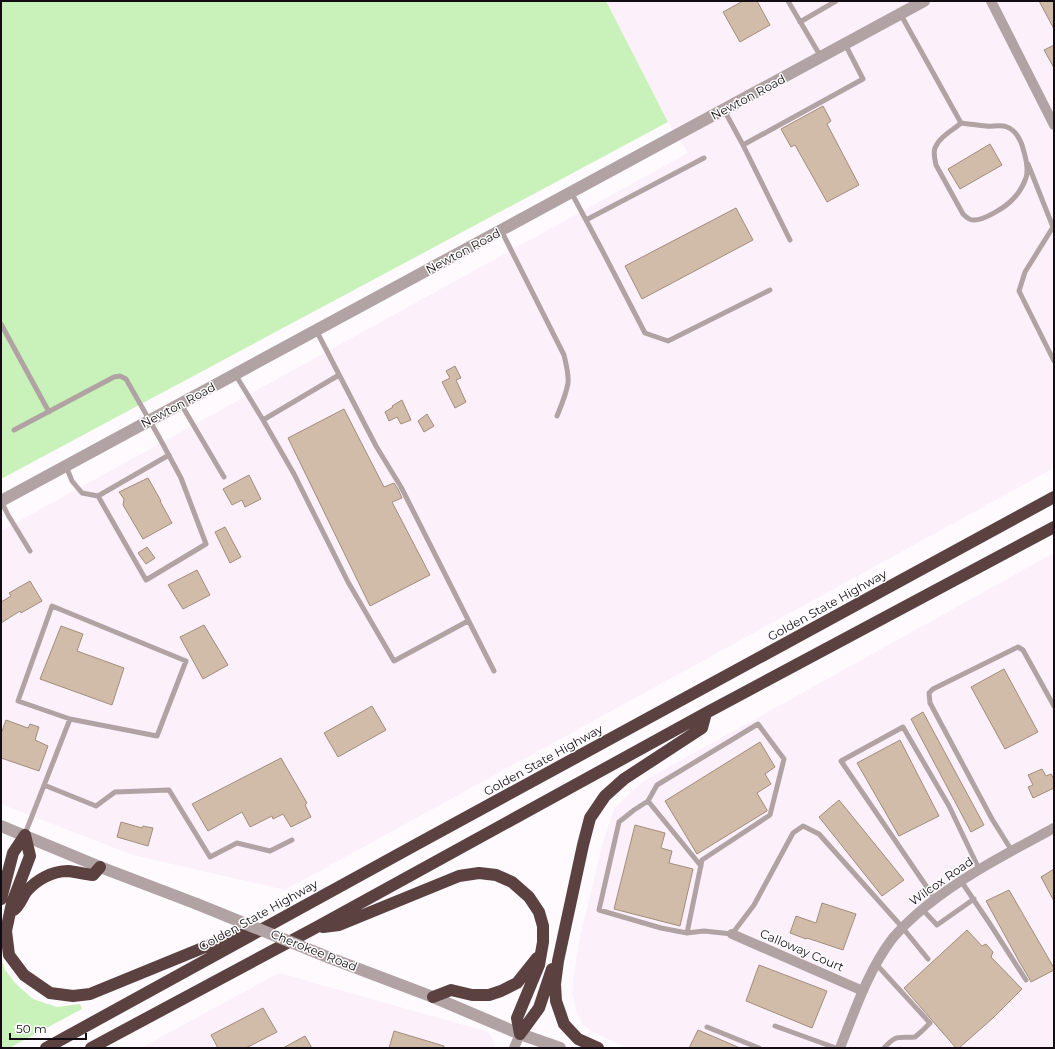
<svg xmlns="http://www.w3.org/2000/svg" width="1055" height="1049" font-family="Montserrat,sans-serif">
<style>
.built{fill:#fcf0fb}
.green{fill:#c9f2ba}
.building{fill:#d1bba9;stroke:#a28d7c}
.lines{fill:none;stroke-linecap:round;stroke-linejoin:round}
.service{stroke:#b1a3a3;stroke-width:5}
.minor{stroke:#b1a3a3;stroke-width:10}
.tertiary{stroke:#b1a3a3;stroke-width:12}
.motorway{stroke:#5b4241;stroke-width:12}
.tertiary-bridge{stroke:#b1a3a3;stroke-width:12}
.labels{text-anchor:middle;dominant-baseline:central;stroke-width:3;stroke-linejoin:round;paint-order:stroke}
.street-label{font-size:12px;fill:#130c12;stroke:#fff}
</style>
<rect width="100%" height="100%" fill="#fefafe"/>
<!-- built -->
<path class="built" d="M606,1H1054V468L285,890L133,855L1,804V531L688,153L668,122Z
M1054,553V1048H627L593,1032L583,1025L576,1011L572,990L578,946L603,842L614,809L642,782Z
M279,973L485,1031L492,1037L495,1048H141Z"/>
<!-- green -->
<path class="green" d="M1,1H606L668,122L1,479Z
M1,958L5,970L16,984L33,999L57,1007L80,1004L82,1009L9,1048H1Z"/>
<!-- building -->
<path class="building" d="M743,1H757L770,25L740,42L723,12Z
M1039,1H1054V29Z
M1054,45V68L1044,50Z
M823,106L831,121L827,124L859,185L827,202L795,145L791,147L781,129Z
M990,144L1002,165L960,189L948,169Z
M736,208L753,240L642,299L625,266Z
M455,366L461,378L456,380L466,402L455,408L442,382L450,378L446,371Z
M402,400L411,420L401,424L397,417L389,421L385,412L393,407L392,406Z
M344,409L384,487L394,483L398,489L402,498L392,502L430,575L370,606L288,438Z
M427,414L434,426L424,432L418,421Z
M249,475L261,499L245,507L242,500L232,505L223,489Z
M148,478L161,501H160L172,523L143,539L123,505L124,499L119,492Z
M225,527L241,557L230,563L215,532Z
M147,547L155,558L146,564L138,553Z
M197,570L210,595L183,609L168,585Z
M30,581L42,601L21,613L20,611L1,623V602L11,596L9,593Z
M204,625L228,665L203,679L180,637Z
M61,626L83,634L77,651L124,668L112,705L40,679Z
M1004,669L1038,732L1005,749L971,687Z
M372,706L386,730L338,757L324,733Z
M923,712L984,825L971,832L911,719Z
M6,720L28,728L30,724L39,727L35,740L48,746L39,771L1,758V734Z
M900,740L939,816L899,836L857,763Z
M760,742L775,767L765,774L771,784L757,793L767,810V811L697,854L665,801Z
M281,758L307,803L305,805L311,817L291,827L283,814L273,819L272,816L250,827L242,812L208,831L192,804Z
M1042,769L1046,776L1051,774L1054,779V788L1033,798L1028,787L1033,785L1028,775Z
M839,800L904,880L882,896L819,817Z
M121,822L142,828L143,826L153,828L148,846L117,837Z
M635,825L665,833L661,848L672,851L669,863L693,869L680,926L614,909Z
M1054,869V901L1041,877Z
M1009,890L1054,968V970L1031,982L1029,978L1020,963L986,901Z
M822,903L856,914L843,950L807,938L806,939L790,933L796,916L816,923Z
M967,930L982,946L986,944L993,952L991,957L1022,989L993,1018L959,1048H956L904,988Z
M759,965L827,991L812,1028L746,1001Z
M263,1008L277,1032L246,1048H218L211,1035Z
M698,1030L740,1048H689Z
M394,1031L444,1046V1048H389Z
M305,1036L312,1048H283Z"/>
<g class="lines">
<!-- service -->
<path class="service" d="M788,1L821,57
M901,15L961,123C969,124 977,125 986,126C992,127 1000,124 1007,127C1015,130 1019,137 1022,145C1025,155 1029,168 1026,178C1023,186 1019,193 1013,199C1006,207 983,221 973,220C969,220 966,217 963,214L936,165C935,160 933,153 935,148C939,137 953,130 961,123
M800,22L836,1
M724,110L743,145L863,79L845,44
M743,145L790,240
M1028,164L1053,227L1025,272L1019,291L1054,361
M571,192L602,250L645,333L668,341L770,290
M586,220L704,158
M501,230L564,355C566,364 569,374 568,383C566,395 561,406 557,416
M1,324L49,412
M316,330L376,446L401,487L494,671
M235,374L263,420L294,474L348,582L394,661L468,621
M181,404L224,477
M263,420L339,375
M14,430L114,377L120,376L126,379L159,437L181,478L206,544L146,580L98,496L169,455
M66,466L72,481L82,493L98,496
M1,501L8,515L30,551
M52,606L186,661L157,736L70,719L18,701Z
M44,785L96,806L115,792L169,790L210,857L237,843L270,851L292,840
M648,801L701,866
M25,834L70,719
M1012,851L992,819L930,703L929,693L933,689L1018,647L1023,650L1054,706
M961,881L990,924L1026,980
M935,899L841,761L903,727L949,806L979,869
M922,909L937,925L974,899
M687,933L702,860L770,815L784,759L758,724L657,785L648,801L634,810L619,822L599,910L661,928L687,933L704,931L732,934L754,905L793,833L803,826L819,834L902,927L928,959
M876,964L930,1023L922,1031L915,1037C897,1038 897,1034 884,1048
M775,1026L836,1048
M707,1027L759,1048"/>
<!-- minor -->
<path class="minor" d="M991,1L1054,125
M732,934L863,991
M514,1048L520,1034
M840,1048C855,1010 868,971 892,939C902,927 913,917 925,907C964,875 1010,852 1054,828"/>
<!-- tertiary -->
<path class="tertiary" d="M1,501L924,1
M1,826L100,867L197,904
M330,958L433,997L520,1034L560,1048"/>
<!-- motorway -->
<path class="motorway" d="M25,835L30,856L12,903L6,931L9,955L24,975L50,993L73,996L90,994L227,938L244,934
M1,899L13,853L25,835
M14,910C20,905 22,898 26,892C36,880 52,871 68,871C76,872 85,874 93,875L100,867
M323,927L339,925L459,876L479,873L496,875L512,882L529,897L539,912L543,926V942L539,965L517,1018L520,1034
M433,997L451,990L472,995H489L501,991L517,983L537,958
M520,1034L539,1008L552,969
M46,1048L419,843L1054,497
M91,1048L315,928L706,713L1054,527
M598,1048L578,1039L564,1024L556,1001L555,984L558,961L583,845L590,818L605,796L624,779L702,728L706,713"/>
<!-- tertiary-bridge -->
<path class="tertiary-bridge" d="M197,904L330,958"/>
</g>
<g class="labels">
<!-- street labels -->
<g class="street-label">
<text transform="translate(748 97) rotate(-28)">Newton Road</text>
<text transform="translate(463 251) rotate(-28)">Newton Road</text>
<text transform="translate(178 405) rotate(-28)">Newton Road</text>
<text transform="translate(827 605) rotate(-29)">Golden State Highway</text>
<text transform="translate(543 760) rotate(-29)">Golden State Highway</text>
<text transform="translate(941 881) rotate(-35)">Wilcox Road</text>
<text transform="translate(258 915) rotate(-29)">Golden State Highway</text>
<text transform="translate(314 950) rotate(22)">Cherokee Road</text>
<text transform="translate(802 950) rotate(23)">Calloway Court</text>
</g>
</g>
<!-- border -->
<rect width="1055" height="1049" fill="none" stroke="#130c12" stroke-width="4"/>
<!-- scale -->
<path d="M10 1033v6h76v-6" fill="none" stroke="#130c12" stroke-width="2"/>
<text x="16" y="1033" font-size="12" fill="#130c12" stroke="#ffffff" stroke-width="3" paint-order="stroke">50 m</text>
</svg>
